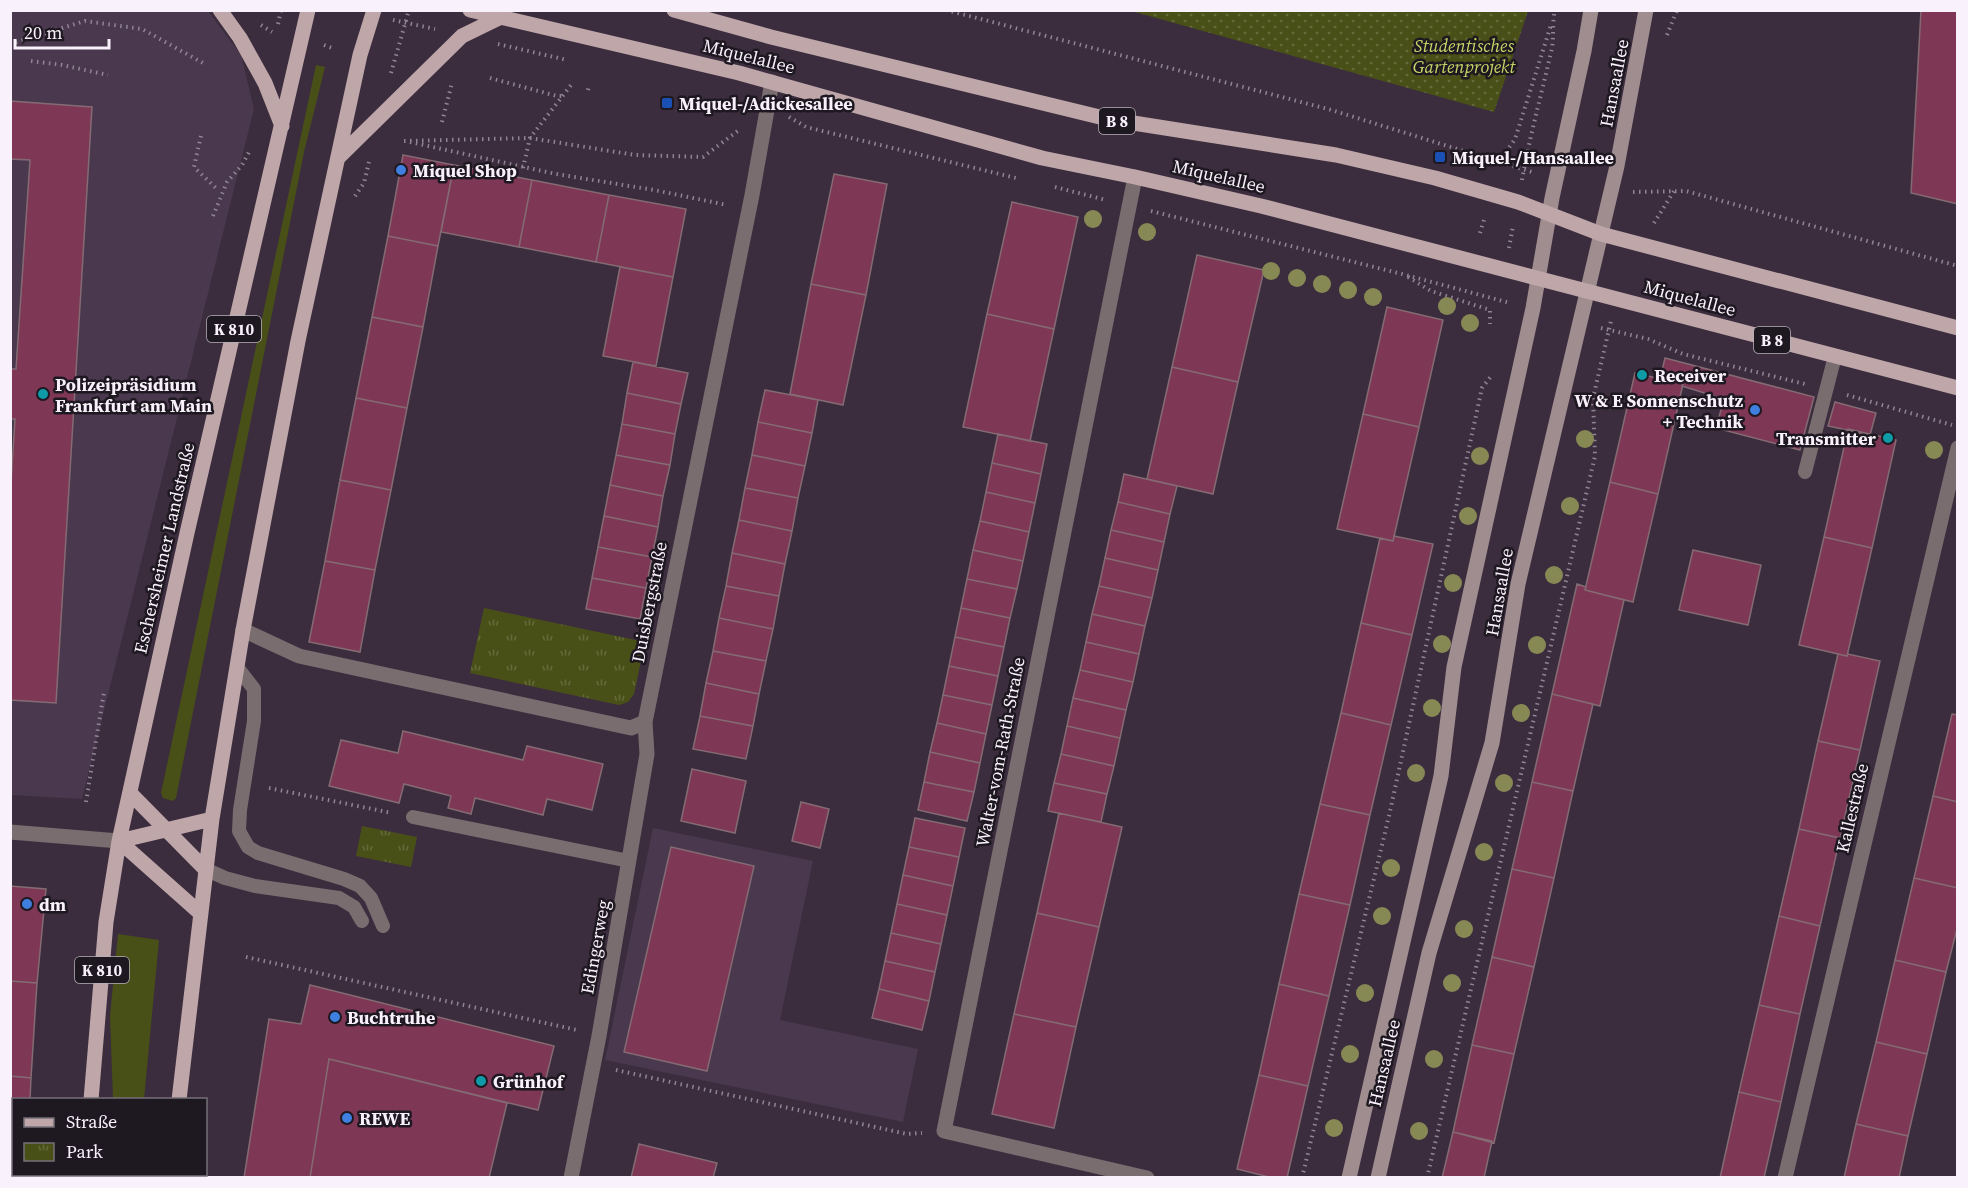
<svg xmlns="http://www.w3.org/2000/svg" width="1968" height="1188" font-family="'Source Serif 4',serif">
<style>
.built{fill:#49384e}
.grass{fill:#495017}
.park{fill:url(#park-tufts)}
.garden{fill:url(#garden-dots)}
.building{fill:#7e3755;stroke:#846b73;stroke-width:1.5}
.lines{fill:none;stroke-linecap:round;stroke-linejoin:round}
.path{stroke:#908593;stroke-width:4;stroke-dasharray:1.5 4.5;stroke-linecap:butt}
.lane{stroke:#796d6f;stroke-width:14}
.street{stroke:#796d6f;stroke-width:15}
.secondary{stroke:#a08d90;stroke-width:15}
.primary{stroke:#bea6a9;stroke-width:15}
.tree{fill:#878955}
.transit-dot{fill:#1a4fb4;stroke:#1e1820;stroke-width:2}
.shop-dot{fill:#3f7fe0;stroke:#1e1820;stroke-width:2}
.culture-dot{fill:#0f9aa8;stroke:#1e1820;stroke-width:2}
.labels{text-anchor:middle;dominant-baseline:central;stroke-width:5;stroke-linejoin:round;paint-order:stroke}
.shield{fill:#1e1820;stroke:#b7b0b9;stroke-width:1.5}
.shield-label{font-size:16px;font-weight:bold;fill:#f9f1fb}
.park-label{font-size:18px;font-style:italic;fill:#c6d467;stroke:#1e1820}
.street-label{font-size:18px;fill:#f9f1fb;stroke:#1e1820}
.poi-label{font-size:18px;font-weight:bold;fill:#f9f1fb;stroke:#1e1820;text-anchor:start}
</style>
<defs>
<pattern id="park-tufts" width="24" height="20" patternUnits="userSpaceOnUse" patternTransform="scale(1.5)"><rect width="24" height="20" fill="#495017"/><path d="M3 7l-1-3M5 7V3M7 7l1-3M15 17l-1-3M17 17v-4M19 17l1-3" fill="none" stroke="#646a3a"/></pattern>
<pattern id="garden-dots" width="8" height="8" patternUnits="userSpaceOnUse" patternTransform="scale(1.5)"><rect width="8" height="8" fill="#495017"/><path d="M2 2h.1M6 6h.1" fill="none" stroke="#646a3a" stroke-width="1.8" stroke-linecap="round"/></pattern>
</defs>
<rect width="100%" height="100%" fill="#3b2d3e"/>
<!-- built -->
<path class="built" d="M10,11H208L241,55L254,109L82,799L11,795Z
M653,828L813,861L780,1020L918,1049L903,1122L605,1060Z"/>
<!-- grass -->
<path class="grass" d="M316,65L325,67L304,152L176,798L173,801L163,798L161,793Z
M118,934L159,940L144,1099H113L110,1016Z"/>
<!-- park -->
<path class="park" d="M484,608L645,642L634,694L628,702L619,705L470,673Z
M362,826L417,837L411,867L356,856Z"/>
<!-- garden -->
<path class="garden" d="M1136,10H1528V11L1494,112L1135,12Z"/>
<!-- building -->
<path class="building" d="M1921,10H1958V204L1911,193Z
M10,101L92,107L56,703L10,700V500L15,419H10V369H16L30,160L10,159Z
M403,155L454,165L438,246L388,236Z
M454,165L532,180L519,247L441,232Z
M834,174L887,184L866,295L811,284Z
M532,180L609,195L596,262L519,247Z
M609,195L686,209L673,277L596,262Z
M1012,202L1078,217L1054,329L987,314Z
M388,236L438,246L423,327L372,317Z
M1197,255L1264,270L1238,382L1172,367Z
M620,267L673,277L656,366L603,356Z
M811,284L866,295L843,405L790,394Z
M1387,307L1443,320L1419,427L1363,414Z
M987,314L1054,329L1030,441L963,427Z
M372,317L423,327L407,408L356,398Z
M1665,358L1814,397L1800,450L1716,428L1724,399L1682,386L1683,384L1660,379Z
M633,362L688,373L681,404L627,393Z
M1172,367L1238,382L1213,494L1147,479Z
M1635,373L1683,384L1658,494L1610,482Z
M765,390L818,400L812,433L758,422Z
M627,393L681,404L675,434L622,424Z
M356,398L407,408L391,490L340,480Z
M1835,402L1876,413L1870,435L1828,426Z
M1363,414L1419,427L1393,541L1337,529Z
M758,422L812,433L805,466L752,455Z
M622,424L675,434L670,465L616,455Z
M1848,429L1896,440L1872,548L1824,537Z
M998,434L1047,444L1041,474L992,463Z
M616,455L670,465L663,496L610,485Z
M752,455L805,466L798,498L745,488Z
M992,463L1041,474L1035,503L986,492Z
M1124,474L1177,486L1170,514L1118,502Z
M340,480L391,490L375,570L325,561Z
M1610,482L1658,494L1633,602L1585,590Z
M610,485L663,496L658,527L604,516Z
M745,488L798,498L792,531L739,520Z
M986,492L1035,503L1029,532L980,521Z
M1118,502L1170,514L1164,542L1111,530Z
M604,516L658,527L652,557L598,547Z
M739,520L792,531L785,564L732,553Z
M980,521L1029,532L1023,561L973,550Z
M1111,530L1164,542L1158,570L1105,558Z
M1394,536L1433,544L1412,635L1361,623L1380,538L1393,541Z
M1824,537L1872,548L1847,656L1799,645Z
M598,547L652,557L646,588L592,578Z
M973,550L1023,561L1017,589L967,579Z
M1693,550L1761,565L1748,625L1679,610Z
M732,553L785,564L779,596L726,586Z
M1105,558L1158,570L1152,598L1099,586Z
M325,561L375,570L360,652L309,642Z
M592,578L646,588L640,619L586,609Z
M967,579L1017,589L1010,618L961,608Z
M1577,584L1586,587L1585,590L1624,600L1600,706L1552,694Z
M726,586L779,596L773,629L719,618Z
M1099,586L1152,598L1145,626L1092,614Z
M961,608L1010,618L1004,647L955,637Z
M1092,614L1145,626L1139,654L1086,642Z
M719,618L773,629L766,661L713,651Z
M1361,623L1412,635L1391,725L1341,713Z
M955,637L1004,647L998,676L949,666Z
M1086,642L1139,654L1133,682L1080,670Z
M713,651L766,661L759,694L706,683Z
M1838,654L1847,656L1848,654L1880,661L1860,750L1818,741Z
M949,666L998,676L992,705L943,695Z
M1080,670L1133,682L1126,710L1073,698Z
M706,683L759,694L753,726L700,716Z
M1552,694L1593,704L1573,791L1532,782Z
M943,695L992,705L986,734L937,723Z
M1073,698L1126,710L1120,738L1067,726Z
M1341,713L1391,725L1370,815L1320,804Z
M1952,714L1958,715V802L1933,796Z
M700,716L753,726L746,759L693,749Z
M937,723L986,734L980,763L930,752Z
M1067,726L1120,738L1114,766L1061,754Z
M403,731L523,760L527,746L603,764L592,810L547,799L543,815L475,798L471,814L448,808L451,796L404,784L399,803L329,786L341,740L398,753Z
M1818,741L1860,750L1840,838L1799,829Z
M930,752L980,763L974,792L924,782Z
M1061,754L1114,766L1107,794L1054,783Z
M692,769L746,781L735,833L681,821Z
M924,782L974,792L967,821L918,810Z
M1532,782L1573,791L1554,878L1512,869Z
M1054,783L1107,794L1101,822L1048,811Z
M1933,796L1958,802V888L1914,878Z
M801,802L829,809L820,848L792,841Z
M1320,804L1370,815L1350,905L1299,894Z
M1059,813L1122,827L1099,927L1037,913Z
M915,818L965,828L959,857L909,847Z
M1799,829L1840,838L1820,926L1779,916Z
M671,847L754,866L707,1071L624,1052Z
M909,847L959,857L953,886L903,875Z
M1512,869L1554,878L1534,967L1492,957Z
M903,875L953,886L947,915L897,904Z
M1914,878L1958,888V925L1946,972L1895,960Z
M10,886L46,889L37,983L10,981Z
M1299,894L1350,905L1329,996L1279,984Z
M897,904L947,915L941,944L891,933Z
M1037,913L1099,927L1076,1027L1014,1014Z
M1779,916L1820,926L1800,1014L1759,1005Z
M891,933L941,944L935,972L885,961Z
M1492,957L1534,967L1514,1054L1472,1045Z
M1895,960L1946,972L1927,1054L1876,1042Z
M885,961L935,972L929,1001L879,989Z
M10,981L37,983L31,1078L10,1076Z
M1279,984L1329,996L1308,1086L1259,1075Z
M310,985L554,1046L538,1110L329,1059L310,1178H244L269,1019L301,1024Z
M879,989L929,1001L922,1030L872,1018Z
M1759,1005L1800,1014L1781,1102L1739,1092Z
M1014,1014L1076,1027L1054,1128L992,1114Z
M1876,1042L1927,1054L1908,1136L1856,1124Z
M1472,1045L1514,1054L1494,1143L1453,1132Z
M329,1059L507,1103L489,1178H310Z
M1259,1075L1308,1086L1287,1178H1273L1237,1169Z
M10,1076L31,1078L30,1100H14V1171H10Z
M1739,1092L1781,1102L1764,1178H1720Z
M1856,1124L1908,1136L1899,1178H1844Z
M1453,1132L1492,1141L1484,1178H1442Z
M639,1144L717,1163L713,1178H631Z"/>
<g class="lines">
<!-- path -->
<path class="path" d="M946,10L1328,109L1535,173
M393,20L435,29
M278,24L281,10
M261,25L272,32
M1667,35L1677,10
M10,44L85,21L142,29L203,63
M498,44L567,60
M324,45L332,48
M31,61L62,65L108,75
M391,73L409,10
M490,78L557,96H563
M588,90L589,86
M667,103L677,110
M789,117L806,127L1016,178
M442,122L452,83
M201,136L194,167L218,190
M404,141L530,138L635,155L703,157L739,130
M410,142L556,174L654,190L727,205
M1499,162L1515,139L1551,25
M523,168L530,138L571,85
M1522,180C1530,135 1542,92 1552,48C1554,35 1552,23 1555,10
M1055,187L1106,200
M1633,192L1686,191L1958,266
M355,196L364,183L369,162
M1151,211L1402,274L1510,303
M213,216L227,182L242,165L249,152
M1654,223L1674,191
M1480,233L1484,220
M1509,248L1513,226
M1408,277L1431,291L1490,310V324
M1601,328L1648,339L1683,354L1805,384
M1847,395L1952,425
M269,788L392,813
M86,802L104,692
M246,957L577,1030
M616,1070L907,1134L922,1133
M1302,1178L1389,816L1482,388L1492,375
M1427,1178L1595,456L1593,398L1611,321"/>
<!-- lane -->
<path class="lane" d="M1805,472L1835,356
M237,667L254,689V721L240,810L239,831L248,847L258,853L344,879L360,886L371,898L383,926
M413,817L629,861
M205,869L225,878L255,886L339,898L354,907L362,921"/>
<!-- street -->
<path class="street" d="M1135,177L944,1131L1147,1178
M243,630L299,656L631,728L645,722L752,195L772,82
M10,832L119,841
M571,1178L599,1036L647,754L645,722
M1785,1178L1958,448"/>
<!-- secondary -->
<path class="secondary" d="M1349,1178L1441,776L1454,667L1533,308L1552,198L1584,51L1591,10
M1378,1178L1429,953L1492,743L1518,584L1617,166L1646,10"/>
<!-- primary -->
<path class="primary" d="M220,10L240,38L265,83L282,126
M470,10L739,73L1042,158L1135,177L1261,206L1958,388
M674,10L771,37L1108,119L1336,155L1435,178L1518,202L1601,234L1958,328
M338,158L462,36L501,17
M130,793L205,869
M119,841L200,913
M119,841L212,819
M91,1100L106,922L119,841L187,533L308,10
M179,1100L212,819L243,630L298,341L360,55L374,10
M84,1178L85,1174
M170,1178L171,1174"/>
</g>
<!-- trees -->
<g class="tree">
<circle cx="1093" cy="219" r="9"/>
<circle cx="1147" cy="232" r="9"/>
<circle cx="1271" cy="271" r="9"/>
<circle cx="1297" cy="278" r="9"/>
<circle cx="1322" cy="284" r="9"/>
<circle cx="1348" cy="290" r="9"/>
<circle cx="1373" cy="297" r="9"/>
<circle cx="1447" cy="306" r="9"/>
<circle cx="1470" cy="323" r="9"/>
<circle cx="1585" cy="439" r="9"/>
<circle cx="1934" cy="450" r="9"/>
<circle cx="1480" cy="456" r="9"/>
<circle cx="1570" cy="506" r="9"/>
<circle cx="1468" cy="516" r="9"/>
<circle cx="1554" cy="575" r="9"/>
<circle cx="1453" cy="583" r="9"/>
<circle cx="1442" cy="644" r="9"/>
<circle cx="1537" cy="645" r="9"/>
<circle cx="1432" cy="708" r="9"/>
<circle cx="1521" cy="713" r="9"/>
<circle cx="1416" cy="773" r="9"/>
<circle cx="1504" cy="783" r="9"/>
<circle cx="1484" cy="852" r="9"/>
<circle cx="1391" cy="868" r="9"/>
<circle cx="1382" cy="916" r="9"/>
<circle cx="1464" cy="929" r="9"/>
<circle cx="1452" cy="983" r="9"/>
<circle cx="1365" cy="993" r="9"/>
<circle cx="1350" cy="1054" r="9"/>
<circle cx="1434" cy="1059" r="9"/>
<circle cx="1334" cy="1128" r="9"/>
<circle cx="1419" cy="1131" r="9"/>
</g>
<!-- markers -->
<g class="transit-dot">
<rect x="661" y="97" width="12" height="12" rx="3"/>
<rect x="1434" y="151" width="12" height="12" rx="3"/>
</g>
<g class="shop-dot">
<circle cx="401" cy="170" r="6"/>
<circle cx="1755" cy="410" r="6"/>
<circle cx="27" cy="904" r="6"/>
<circle cx="335" cy="1017" r="6"/>
<circle cx="347" cy="1118" r="6"/>
</g>
<g class="culture-dot">
<circle cx="1642" cy="375" r="6"/>
<circle cx="43" cy="394" r="6"/>
<circle cx="1888" cy="438" r="6"/>
<circle cx="481" cy="1081" r="6"/>
</g>
<g class="labels">
<!-- shield labels -->
<g class="shield">
<rect x="1099" y="108" width="36" height="26" rx="4.5"/>
<rect x="207" y="316" width="54" height="26" rx="4.5"/>
<rect x="1754" y="327" width="36" height="26" rx="4.5"/>
<rect x="75" y="957" width="54" height="26" rx="4.5"/>
</g>
<g class="shield-label">
<text x="1117" y="121">B 8</text>
<text x="234" y="329">K 810</text>
<text x="1772" y="340">B 8</text>
<text x="102" y="970">K 810</text>
</g>
<!-- park labels -->
<g class="park-label">
<text x="1464" y="45">Studentisches<tspan x="1464" dy="21">Gartenprojekt</tspan></text>
</g>
<!-- street labels -->
<g class="street-label">
<text transform="translate(749 56) rotate(14)">Miquelallee</text>
<text transform="translate(1614 83) rotate(-79)">Hansaallee</text>
<text transform="translate(1219 176) rotate(13)">Miquelallee</text>
<text transform="translate(1690 298) rotate(15)">Miquelallee</text>
<text transform="translate(164 548) rotate(-77)">Eschersheimer Landstraße</text>
<text transform="translate(1499 592) rotate(-80)">Hansaallee</text>
<text transform="translate(649 602) rotate(-79)">Duisbergstraße</text>
<text transform="translate(1000 752) rotate(-79)">Walter-vom-Rath-Straße</text>
<text transform="translate(1852 808) rotate(-77)">Kallestraße</text>
<text transform="translate(595 947) rotate(-80)">Edingerweg</text>
<text transform="translate(1384 1063) rotate(-77)">Hansaallee</text>
</g>
<!-- poi labels -->
<g class="poi-label">
<text x="679" y="103">Miquel-/Adickesallee</text>
<text x="1452" y="157">Miquel-/Hansaallee</text>
<text x="413" y="170">Miquel Shop</text>
<text x="1654" y="375">Receiver</text>
<text x="55" y="384">Polizeipräsidium<tspan x="55" dy="21">Frankfurt am Main</tspan></text>
<text x="1743" y="400" text-anchor="end">W &amp; E Sonnenschutz<tspan x="1743" dy="21">+ Technik</tspan></text>
<text x="1876" y="438" text-anchor="end">Transmitter</text>
<text x="39" y="904">dm</text>
<text x="347" y="1017">Buchtruhe</text>
<text x="493" y="1081">Grünhof</text>
<text x="359" y="1118">REWE</text>
</g>
</g>
<!-- border -->
<rect width="1968" height="1188" fill="none" stroke="#f9f1fb" stroke-width="24"/>
<!-- legend -->
<rect x="12" y="1098" width="195" height="78" fill="#1e1820" stroke="#766f78" stroke-width="1.5"/>
<rect x="24" y="1118" width="30" height="9" fill="#bea6a9" stroke="#766f78" stroke-width="1.5"/>
<text x="66" y="1128" font-size="18" fill="#f9f1fb">Straße</text>
<rect x="24" y="1143" width="30" height="18" fill="url(#park-tufts)" stroke="#766f78" stroke-width="1.5"/>
<text x="66" y="1158" font-size="18" fill="#f9f1fb">Park</text>
<!-- scale -->
<path d="M15 39v9h94v-9" fill="none" stroke="#f9f1fb" stroke-width="3"/>
<text x="24" y="39" font-size="18" fill="#f9f1fb" stroke="#1e1820" stroke-width="4.5" paint-order="stroke">20 m</text>
</svg>
